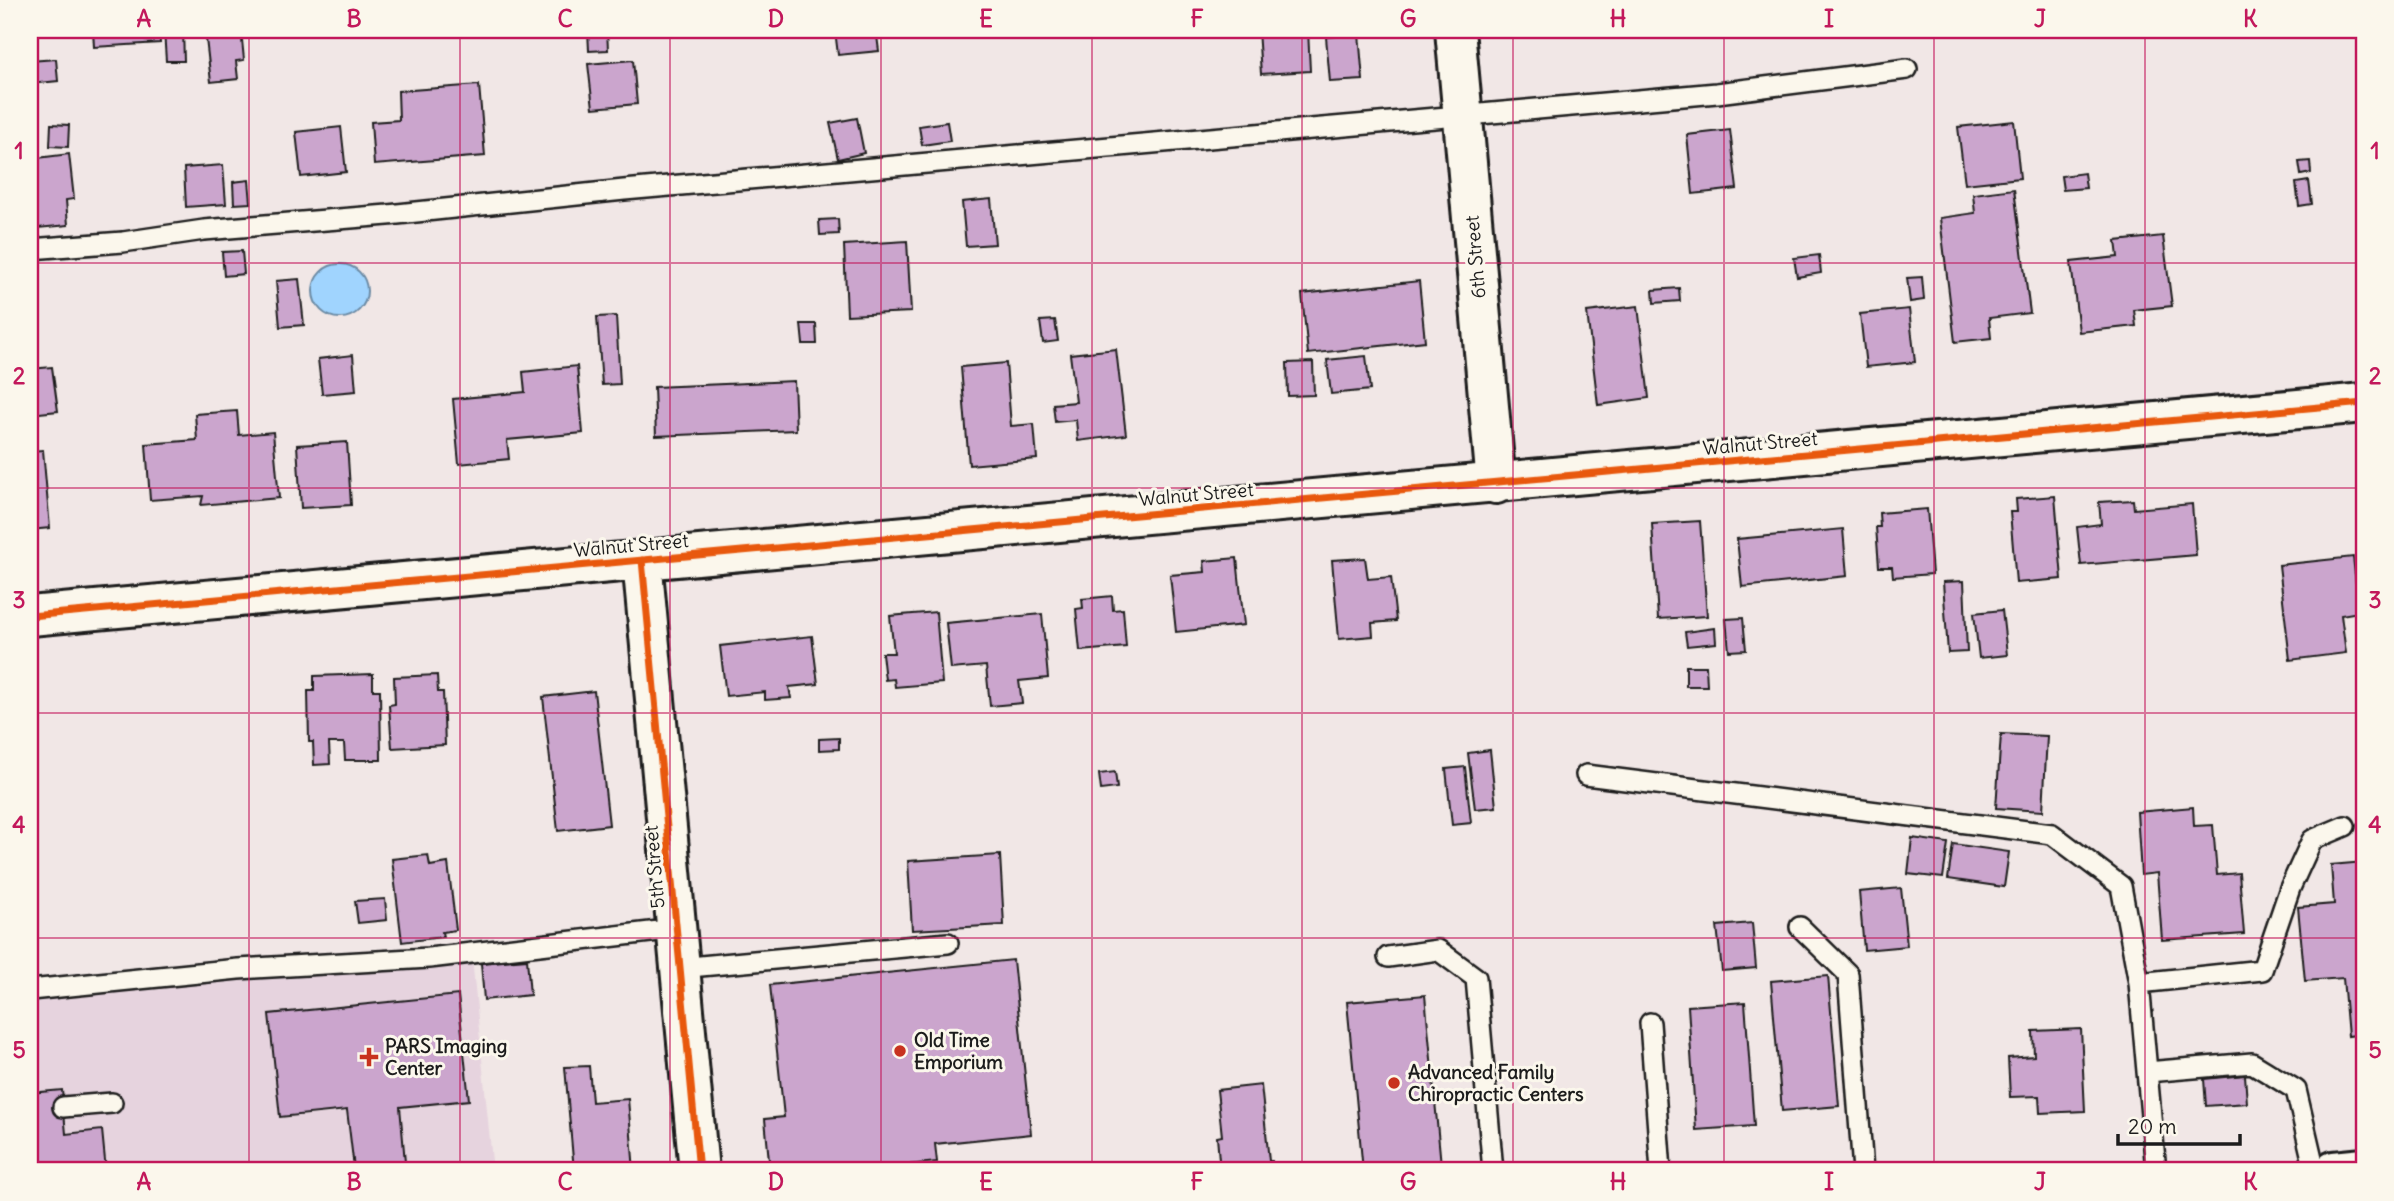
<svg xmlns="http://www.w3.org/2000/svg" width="2394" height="1201" font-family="Delius,sans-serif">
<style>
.built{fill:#e6d3de}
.water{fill:#a0d4fe;stroke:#6b8aa4;stroke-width:2}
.building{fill:#cba5cd;stroke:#1c1c1c;stroke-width:2}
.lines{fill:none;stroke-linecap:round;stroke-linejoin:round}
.service-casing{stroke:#1c1c1c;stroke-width:24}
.minor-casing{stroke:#1c1c1c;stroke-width:44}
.primary-casing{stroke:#1c1c1c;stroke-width:44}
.service{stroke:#fbf7ec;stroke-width:19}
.minor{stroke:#fbf7ec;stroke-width:38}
.primary{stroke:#fbf7ec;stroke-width:38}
.cycleway-casing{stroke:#fbf7ec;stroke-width:11}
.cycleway{stroke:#e8590c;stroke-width:7}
.grid{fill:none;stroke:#c2185b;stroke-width:2;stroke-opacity:0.55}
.poi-dot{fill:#c8321e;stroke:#fbf7ec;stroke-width:2.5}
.labels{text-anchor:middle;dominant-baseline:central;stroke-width:6;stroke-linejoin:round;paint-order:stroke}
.street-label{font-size:19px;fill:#1c1c1c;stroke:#fbf7ec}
.poi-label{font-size:19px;font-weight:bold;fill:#1c1c1c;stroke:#fbf7ec;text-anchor:start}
.neatline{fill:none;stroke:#c2185b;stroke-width:2.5}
.grid-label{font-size:23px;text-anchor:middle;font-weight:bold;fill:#c2185b}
</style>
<rect width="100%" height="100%" fill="#f1e7e6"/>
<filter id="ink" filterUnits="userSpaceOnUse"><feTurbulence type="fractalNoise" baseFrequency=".0143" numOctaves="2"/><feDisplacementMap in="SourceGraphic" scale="14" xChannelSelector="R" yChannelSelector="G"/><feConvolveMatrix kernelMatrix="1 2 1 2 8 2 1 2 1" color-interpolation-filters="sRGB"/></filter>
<g filter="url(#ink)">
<!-- built -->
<path class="built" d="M471,948L493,1171H30V989Z"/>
<!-- water -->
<path class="water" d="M313 291a27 27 0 1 1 54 0a27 27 0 1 1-54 0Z"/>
<!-- building -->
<path class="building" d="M93,30H159L160,43L94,47Z
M164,30H183L184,61H166Z
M205,30H241L244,60L236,61L238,79L211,82Z
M588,30H607L608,50L589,51Z
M835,30H883L884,36H877L879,51L838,55Z
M1258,30H1308L1310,71L1261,74Z
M2310,30H2363V32L2311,37Z
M1359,34L1363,80L1330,82L1326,37Z
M56,59L58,81L30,84V61Z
M633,60L637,104L593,108L588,64Z
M479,85L485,156L374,165L371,122L399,120L398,91Z
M857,118L864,153L838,159L830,123Z
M2014,121L2020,178L1965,184L1958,127Z
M947,122L950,141L922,145L919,126Z
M51,124L69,125L68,147L50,146Z
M341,127L346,172L301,177L296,132Z
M1730,130L1737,189L1693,194L1687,135Z
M69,154L74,199L66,200L68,225L38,228L35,204L30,205V159Z
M2310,161L2311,173L2301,175L2299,162Z
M223,165L226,204L186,207L184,168Z
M2084,173L2086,188L2063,190L2061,176Z
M249,180L251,203L234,204L233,182Z
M2309,181L2312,204L2299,206L2296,183Z
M2014,189L2030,313L1989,318L1991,338L1955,342L1940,218L1975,213L1973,194Z
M991,199L995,244L966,246L962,202Z
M838,219L839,234L820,235L819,220Z
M2163,236L2172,306L2134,310L2136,326L2079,332L2071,262L2118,257L2116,241Z
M907,241L911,312L847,315L844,245Z
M242,251L244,274L224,276L222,252Z
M1819,255L1821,273L1797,277L1794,258Z
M1922,277L1924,300L1910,302L1907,278Z
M299,279L304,325L280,327L276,281Z
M1419,281L1425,341L1308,354L1302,294Z
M1679,288L1680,301L1654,303L1653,290Z
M1638,306L1649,398L1598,405L1587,312Z
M1909,309L1915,362L1866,367L1860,314Z
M616,316L620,384L602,385L597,317Z
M1055,320L1058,341L1043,343L1040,321Z
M801,324H816L817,344H803Z
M1116,349L1126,435L1078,441L1076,420L1055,422L1053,404L1076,402L1070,354Z
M353,355L356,391L322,394L318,359Z
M1366,356L1370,390L1331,394L1327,360Z
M1313,362L1314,395L1288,396L1287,363Z
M1006,363L1011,426L1034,424L1037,459L969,465L961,367Z
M577,366L583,433L507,440L509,459L459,464L453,399L525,392L523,372Z
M52,367L58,411L30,414V369Z
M794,381L796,430L656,436L654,387Z
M237,411L239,435L273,432L279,498L201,505L203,496L150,500L146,444L197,440L195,414Z
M347,442L351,505L301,508L297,445Z
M43,450L50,528L30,530V451Z
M2055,496L2062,579L2016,583L2010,512H2017L2016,499Z
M2133,500L2134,509L2192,504L2196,555L2081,565L2077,527L2101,524L2099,502Z
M1927,509L1932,574L1893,577L1892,567H1879L1876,527H1880L1879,513Z
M1700,521L1707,616L1658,619L1652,524Z
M1843,529L1847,576L1742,587L1737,539Z
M2353,557L2359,612L2341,615L2346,653L2290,660L2279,565Z
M1237,558L1244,625L1176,632L1170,575L1205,572L1204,561Z
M1365,558L1368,579L1391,577L1396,621L1372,623L1373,636L1339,639L1332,560Z
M1964,581L1967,652L1948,653L1943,582Z
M1112,596L1113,610L1123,609L1126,647L1080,651L1076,609L1083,608L1082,599Z
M2002,610L2007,655L1979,658L1974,613Z
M936,612L942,683L895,687L894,679L885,680L882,653H894L890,616Z
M1042,614L1048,678L1019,681L1022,703L990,706L986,666L951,669L946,623Z
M1743,618L1746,650L1729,651L1726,619Z
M1715,628L1716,643L1687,646L1685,632Z
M812,636L818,684L789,687L791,698L765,700V692L726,696L720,646Z
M1686,666H1706L1707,686H1686Z
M373,674V690H380L381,760H345L344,743H329L330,764L314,765L313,742H309L308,691H314V676Z
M437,675L438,692H443L445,745L392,748L389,705L395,704L394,677Z
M594,691L609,825L558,831L543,697Z
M2001,734L2047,736L2043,811L1996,808Z
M839,738V749L819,750V739Z
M1490,750L1496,807L1475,809L1468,753Z
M1465,767L1471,823L1452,825L1446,769Z
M1115,772L1117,788L1101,790L1099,774Z
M2193,807L2194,826L2213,825L2217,875L2239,873L2244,934L2162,940L2157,873L2141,875L2137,812Z
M1912,838L1948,843L1943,878L1908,874Z
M1953,844L2009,852L2004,887L1948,879Z
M428,855L430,866L448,863L456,930L442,932L443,937L402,942L392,859Z
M1000,855L1004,925L912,930L908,861Z
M2364,862V1055L2363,1034L2348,1036L2343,978L2305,981L2298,907L2334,904L2331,865Z
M1901,888L1907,946L1864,950L1859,892Z
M385,899L387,920L358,923L355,901Z
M1752,923L1756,968L1722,971L1717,926Z
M527,959L530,995L484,1000L481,963Z
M1013,960L1031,1134L935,1144L937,1162L846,1171H770L765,1119L784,1117L770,985Z
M1828,976L1839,1106L1782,1111L1771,981Z
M458,995L469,1100L400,1107L405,1162L354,1168L347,1110L280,1117L269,1014Z
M1425,995L1441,1165L1363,1171L1347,1002Z
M1745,1002L1754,1126L1696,1130L1688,1006Z
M2081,1029L2085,1111L2040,1113L2039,1096L2010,1097L2008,1058L2034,1056L2033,1031Z
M589,1066L592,1102L628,1099L634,1171H574L565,1067Z
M2245,1075L2247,1103L2206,1106L2204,1079Z
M1261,1085L1269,1161H1272L1273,1171H1220L1217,1137L1222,1136L1217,1090Z
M62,1090L66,1134L102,1130L106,1171H30V1093Z"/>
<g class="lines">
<!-- service casing -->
<g class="service-casing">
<path id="service" d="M30,249L123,242L204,230L388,215L624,190L1717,93L1907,69
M1586,775L2052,834L2121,886L2139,983L2156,1171
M1800,927L1848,974L1863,1171
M1388,957L1438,950L1476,978L1493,1171
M679,968L948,943
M2139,983L2262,970L2290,888L2312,840L2345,826
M30,990L238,969L429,958L676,929
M1650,1023L1661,1171
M2147,1072L2252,1063L2296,1090L2315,1171
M63,1107L112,1103"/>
</g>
<!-- minor casing -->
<g class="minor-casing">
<path id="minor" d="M1455,30L1496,484
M642,560L699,1171
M30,616L2364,403"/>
</g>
<!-- primary casing -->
<g class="primary-casing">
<path id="primary" d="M2334,1171L2364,1168"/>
</g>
<!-- service -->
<use href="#service" class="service"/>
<!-- minor -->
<use href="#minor" class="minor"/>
<!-- primary -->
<use href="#primary" class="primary"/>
<!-- cycleway casing -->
<g class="cycleway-casing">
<path id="cycleway" d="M642,560L699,1171
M30,616L2364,403"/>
</g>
<!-- cycleway -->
<use href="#cycleway" class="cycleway"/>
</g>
</g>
<!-- grid -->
<path class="grid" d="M249,30V1171M460,30V1171M670,30V1171M881,30V1171M1092,30V1171M1302,30V1171M1513,30V1171M1724,30V1171M1934,30V1171M2145,30V1171M30,263H2364M30,488H2364M30,713H2364M30,938H2364"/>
<!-- markers -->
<g class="poi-dot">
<circle cx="900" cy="1051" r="7"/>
<path d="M365.5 1046.5h7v7h7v7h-7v7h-7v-7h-7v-7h7z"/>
<circle cx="1394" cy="1083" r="7"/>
</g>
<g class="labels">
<!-- street labels -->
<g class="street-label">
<text transform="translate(1475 257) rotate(-95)">6th Street</text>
<text transform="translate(1760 443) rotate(-5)">Walnut Street</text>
<text transform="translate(1196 494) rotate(-5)">Walnut Street</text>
<text transform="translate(631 545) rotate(-5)">Walnut Street</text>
<text transform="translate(654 867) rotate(-95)">5th Street</text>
</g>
<!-- poi labels -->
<g class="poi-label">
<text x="914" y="1040">Old Time<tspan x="914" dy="22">Emporium</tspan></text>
<text x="385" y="1046">PARS Imaging<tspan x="385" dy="22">Center</tspan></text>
<text x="1408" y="1072">Advanced Family<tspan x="1408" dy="22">Chiropractic Centers</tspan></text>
</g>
</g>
<!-- margin -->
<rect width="2394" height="1201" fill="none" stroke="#fbf7ec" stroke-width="77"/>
<!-- scale -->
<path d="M2118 1134v10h122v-10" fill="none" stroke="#1c1c1c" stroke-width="3.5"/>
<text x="2128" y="1134" font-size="21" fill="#1c1c1c" stroke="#fbf7ec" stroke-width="5" paint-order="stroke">20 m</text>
<rect x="38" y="38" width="2318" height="1124" class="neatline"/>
<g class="grid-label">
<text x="144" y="27">A</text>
<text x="354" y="27">B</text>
<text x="565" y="27">C</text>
<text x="776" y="27">D</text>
<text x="986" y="27">E</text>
<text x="1197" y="27">F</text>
<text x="1408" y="27">G</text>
<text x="1618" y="27">H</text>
<text x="1829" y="27">I</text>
<text x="2040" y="27">J</text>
<text x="2250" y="27">K</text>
<text x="19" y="159">1</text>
<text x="2375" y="159">1</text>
<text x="19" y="384">2</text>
<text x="2375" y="384">2</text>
<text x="19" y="608">3</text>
<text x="2375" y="608">3</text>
<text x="19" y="833">4</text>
<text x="2375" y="833">4</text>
<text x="19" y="1058">5</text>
<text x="2375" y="1058">5</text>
<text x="144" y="1190">A</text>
<text x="354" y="1190">B</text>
<text x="565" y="1190">C</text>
<text x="776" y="1190">D</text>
<text x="986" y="1190">E</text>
<text x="1197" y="1190">F</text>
<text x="1408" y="1190">G</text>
<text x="1618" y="1190">H</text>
<text x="1829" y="1190">I</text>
<text x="2040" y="1190">J</text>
<text x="2250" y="1190">K</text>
</g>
</svg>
